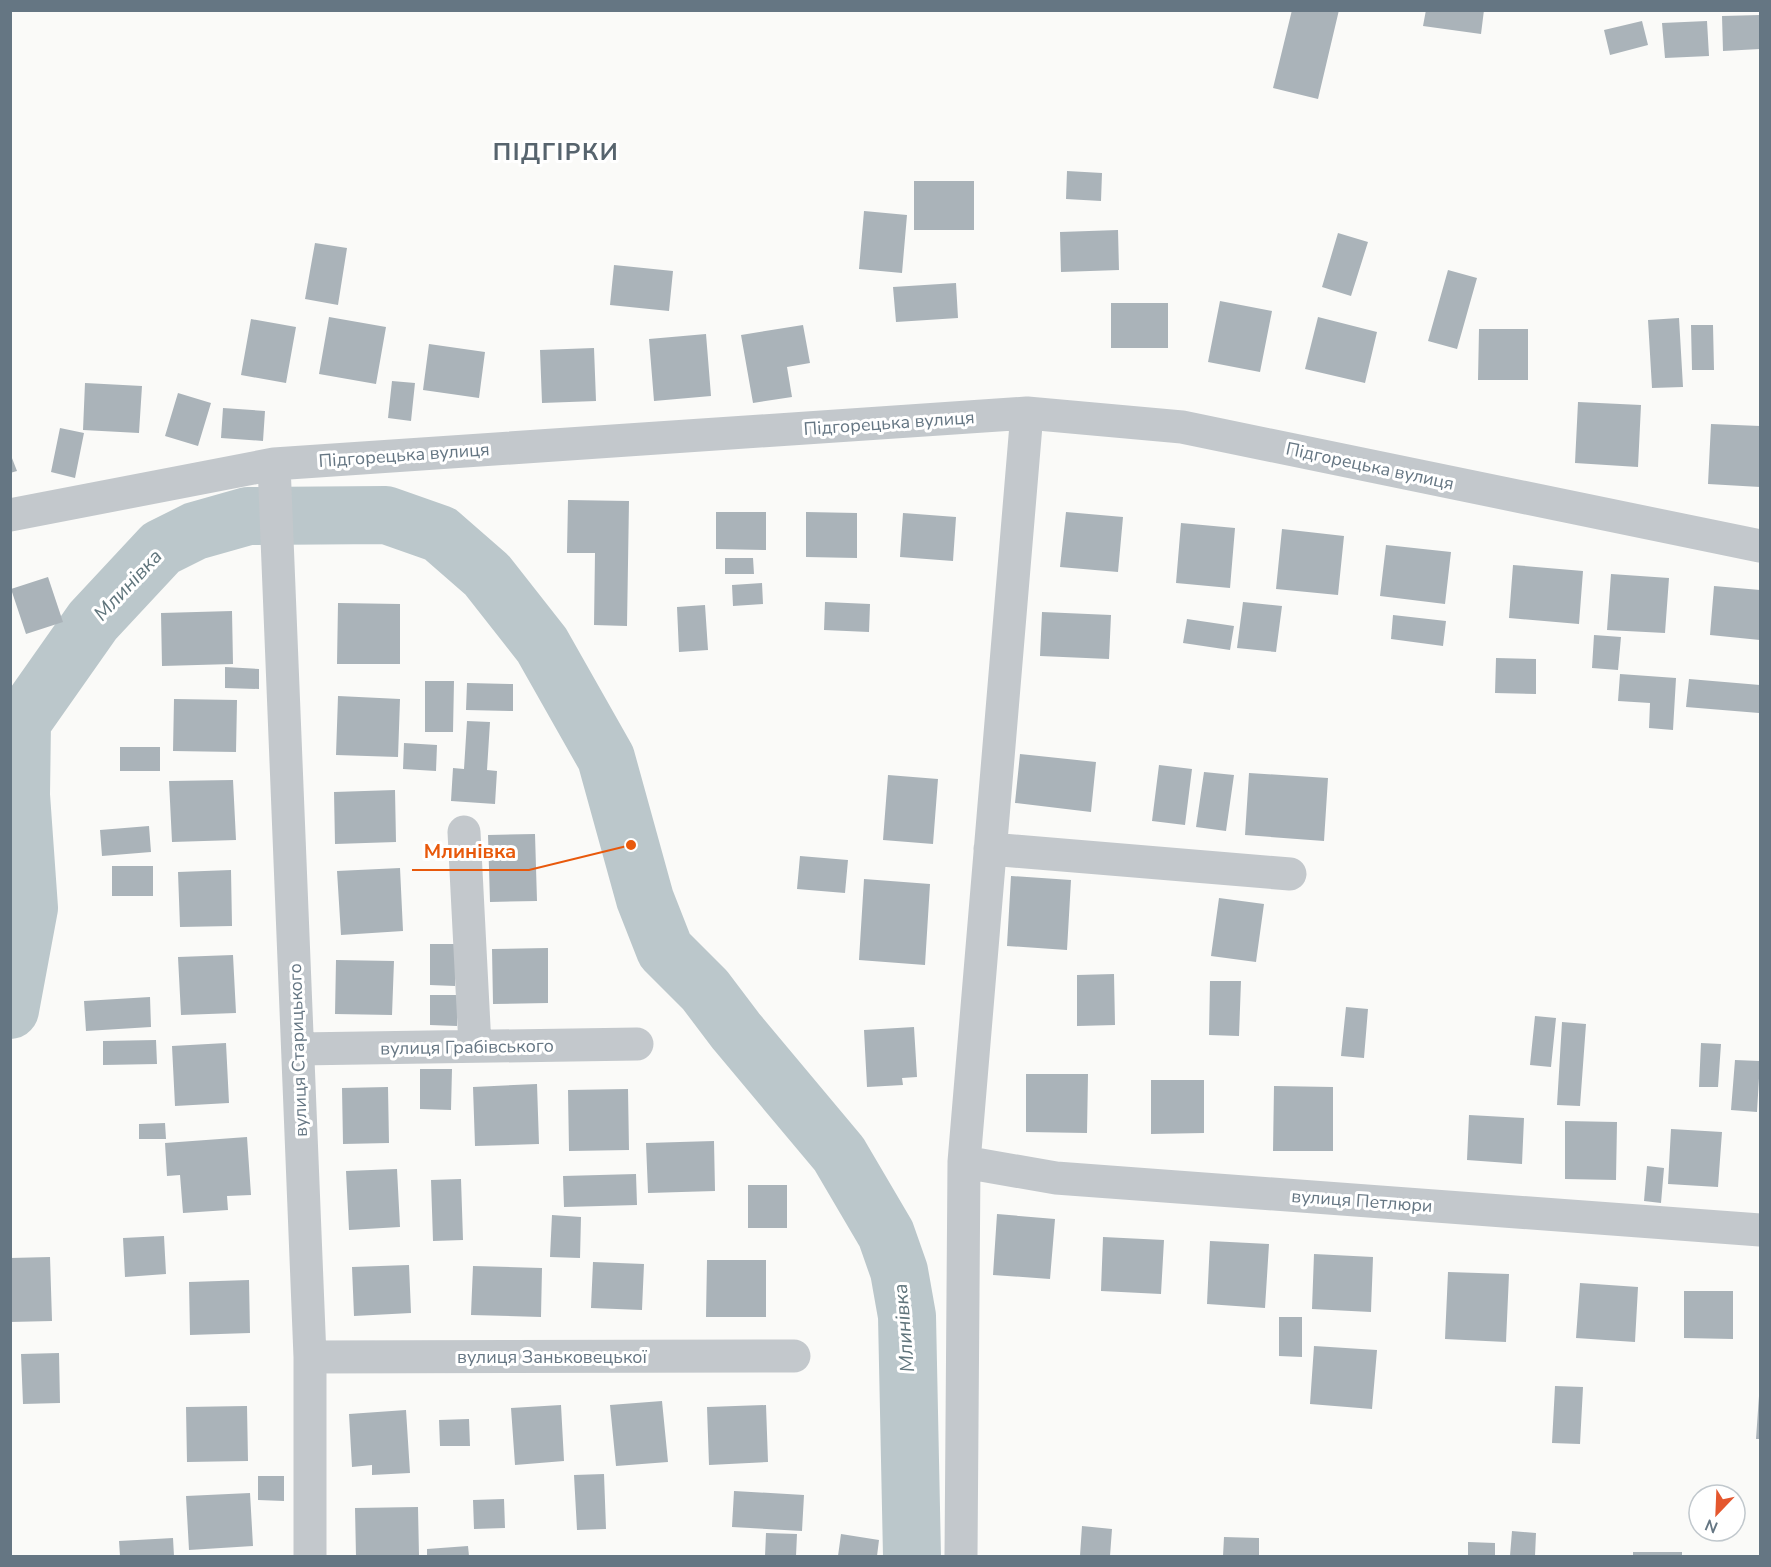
<svg xmlns="http://www.w3.org/2000/svg" width="1771" height="1567" font-family="'Nunito Sans',sans-serif">
<style>
.lines{fill:none;stroke-linecap:round;stroke-linejoin:round}
.river{stroke:#bbc7cb;stroke-width:58}
.building{fill:#aab3b9}
.minor{stroke:#c3c8cc;stroke-width:33}
.labels{text-anchor:middle;dominant-baseline:central;stroke-width:6;stroke-linejoin:round;paint-order:stroke}
.street-label{font-size:18px;fill:#657683;stroke:#fff}
.water-label{font-size:20px;font-style:italic;fill:#60757c;stroke:#fff}
.district-label{font-size:24px;font-weight:bold;letter-spacing:1.5px;fill:#57646e;stroke:#fff}
.leader{fill:none;stroke:#e8590c;stroke-width:2}
.callout-dot{fill:#e8590c;stroke:#fff;stroke-width:2}
.callout-label{font-size:20px;text-anchor:middle;font-weight:bold;fill:#e8590c;stroke:#fff;stroke-width:6;stroke-linejoin:round;paint-order:stroke}
</style>
<rect width="100%" height="100%" fill="#fafaf8"/>
<g class="lines">
<!-- river -->
<path class="river" d="M10,1010L29,908L21,795L22,722L93,621L161,548L195,531L248,516L386,515L440,534L487,575L542,645L606,758L645,899L665,950L705,990L736,1031L839,1154L886,1234L899,1271L907,1316L912,1556"/>
</g>
<!-- building -->
<path class="building" d="M1292,10H1339L1318,99L1273,88Z
M1426,10H1484L1481,34L1423,26Z
M1760,15V49L1723,51L1722,16Z
M1642,21L1648,45L1610,55L1604,30Z
M1707,21L1709,56L1665,58L1662,23Z
M1067,171L1102,173L1101,201L1066,199Z
M914,181H974V230H914Z
M864,211L907,215L902,273L859,269Z
M1118,230L1119,270L1061,272L1060,232Z
M1338,233L1368,242L1351,296L1322,287Z
M315,243L347,248L338,305L305,299Z
M614,265L673,271L669,311L610,305Z
M1448,270L1477,278L1457,349L1428,341Z
M956,283L958,318L896,322L893,287Z
M1220,301L1272,311L1260,372L1208,362Z
M1111,303H1168V348H1111Z
M329,317L386,327L376,384L319,374Z
M1318,317L1377,332L1365,383L1305,369Z
M1679,318L1683,387L1652,388L1648,320Z
M251,319L296,327L286,383L241,375Z
M803,325L810,363L787,367L792,397L753,403L741,335Z
M1691,325H1713L1714,370H1692Z
M1479,329H1528V380H1478Z
M706,334L711,396L654,401L649,339Z
M429,344L485,352L479,398L423,390Z
M594,348L596,401L542,403L540,350Z
M392,381L415,383L411,421L388,418Z
M85,383L142,386L139,433L83,430Z
M178,393L211,403L198,446L165,436Z
M1578,402L1641,405L1638,467L1575,463Z
M223,408L265,411L263,441L221,438Z
M1711,424L1760,426V487L1708,484Z
M60,428L84,433L75,478L51,472Z
M10,453L17,471L10,473Z
M568,500L629,501L627,626L594,625L595,553H567Z
M716,512H766V550L716,549Z
M806,512L857,513V558L806,557Z
M1066,512L1123,517L1118,572L1060,567Z
M903,513L956,517L953,561L900,557Z
M1181,523L1235,528L1230,588L1176,583Z
M1282,529L1344,536L1338,595L1276,589Z
M1386,545L1451,552L1445,604L1380,596Z
M725,558H753L754,574H725Z
M1513,565L1583,571L1579,624L1509,618Z
M1611,574L1669,578L1665,633L1607,630Z
M48,577L63,622L26,634L11,589Z
M762,583L763,604L733,606L732,585Z
M1714,586L1760,590V640L1710,635Z
M825,602L870,604L869,632L824,630Z
M1243,602L1282,606L1276,652L1237,648Z
M338,603L400,604V664H337Z
M705,605L708,650L679,652L677,607Z
M232,611L233,664L162,666L161,613Z
M1042,612L1111,615L1109,659L1040,656Z
M1393,615L1446,621L1443,646L1391,639Z
M1187,619L1234,626L1230,650L1183,643Z
M1594,635L1621,637L1618,670L1592,668Z
M1496,658L1536,659V694L1495,693Z
M225,667L259,669V689L225,688Z
M1620,674L1676,678L1673,730L1649,728L1650,703L1618,701Z
M1689,679L1760,685L1759,713L1686,707Z
M425,681H454L453,732H425Z
M467,683L513,684V711L466,710Z
M338,696L400,699L398,757L336,755Z
M174,699L237,700L236,752L173,751Z
M467,721L490,722L487,770L497,771L495,804L451,801L453,768L464,769Z
M404,743L437,745L436,771L403,769Z
M120,747H160V771H120Z
M1020,754L1096,762L1091,812L1015,803Z
M1159,765L1192,769L1185,825L1152,821Z
M1204,772L1234,775L1226,831L1196,827Z
M1249,773L1328,778L1324,841L1245,835Z
M888,775L938,779L933,844L883,840Z
M233,780L236,840L172,842L169,781Z
M395,790L396,842L335,844L334,792Z
M149,826L151,852L102,856L100,830Z
M535,834L537,901L490,902L488,835Z
M800,856L848,860L845,893L797,889Z
M112,866H153V896H112Z
M400,868L403,931L341,935L337,871Z
M231,870L232,926L180,927L178,872Z
M1011,876L1071,880L1067,950L1007,946Z
M864,879L930,884L925,965L859,960Z
M1219,898L1264,904L1256,962L1211,956Z
M430,944H455V986L430,985Z
M548,948V1003L493,1004L492,949Z
M233,955L236,1013L181,1015L178,957Z
M336,960L394,961L392,1015L335,1014Z
M1114,974L1115,1025L1077,1026V975Z
M1210,981H1241L1239,1036L1209,1035Z
M430,995H457V1026L430,1025Z
M150,997L151,1027L86,1031L84,1001Z
M1346,1007L1368,1009L1364,1058L1341,1056Z
M1535,1016L1556,1018L1551,1067L1530,1065Z
M1562,1022L1586,1024L1580,1106L1557,1105Z
M914,1027L917,1077L902,1078L903,1085L867,1087L864,1030Z
M156,1040L157,1064L103,1065V1041Z
M226,1043L229,1103L175,1106L172,1046Z
M1701,1043L1721,1044L1718,1087H1699Z
M1735,1060L1760,1061L1757,1112L1731,1110Z
M420,1069H452L451,1110L420,1109Z
M1026,1074H1088L1087,1133L1026,1132Z
M1151,1080H1204V1133L1151,1134Z
M537,1084L539,1144L475,1146L473,1087Z
M1274,1086L1333,1087V1151H1273Z
M388,1087L389,1143L343,1144L342,1088Z
M628,1089L629,1150L569,1151L568,1090Z
M1469,1115L1524,1118L1522,1164L1467,1160Z
M1565,1121L1617,1122L1616,1180L1565,1179Z
M165,1123L166,1139H139V1124Z
M1671,1129L1722,1132L1718,1187L1668,1184Z
M247,1137L251,1195L227,1196L228,1210L183,1213L180,1175L167,1176L165,1143Z
M714,1141L715,1191L648,1193L646,1143Z
M1647,1166L1664,1168L1661,1203L1644,1201Z
M397,1169L400,1227L349,1230L346,1171Z
M636,1174L637,1205L564,1207L563,1176Z
M461,1179L463,1240L433,1241L431,1180Z
M748,1185H787V1228H748Z
M997,1214L1055,1219L1050,1279L993,1275Z
M552,1215L581,1217L580,1258L550,1257Z
M164,1236L166,1274L125,1277L123,1238Z
M1103,1237L1164,1240L1161,1294L1101,1291Z
M1210,1241L1269,1244L1265,1308L1207,1304Z
M1314,1254L1373,1257L1371,1312L1312,1309Z
M50,1257L52,1321L10,1322V1258Z
M707,1260H766V1317H706Z
M593,1262L644,1264L642,1310L591,1308Z
M409,1265L411,1313L354,1316L352,1267Z
M473,1266L542,1268L541,1317L471,1315Z
M1448,1272L1509,1274L1506,1342L1445,1339Z
M249,1280L250,1333L190,1335L189,1282Z
M1580,1283L1638,1287L1635,1342L1576,1338Z
M1684,1291H1733V1339L1684,1338Z
M1279,1317H1302V1357L1279,1356Z
M1314,1346L1377,1350L1372,1409L1310,1404Z
M59,1353L60,1403L23,1404L21,1354Z
M1555,1386L1583,1387L1580,1444L1552,1443Z
M1759,1396H1760V1439H1756Z
M662,1401L668,1462L616,1466L610,1405Z
M561,1405L564,1461L515,1465L511,1408Z
M766,1405L768,1462L709,1465L707,1407Z
M247,1406L248,1461L187,1462L186,1407Z
M406,1410L410,1473L372,1475V1465L352,1467L349,1414Z
M469,1419L470,1446H440L439,1420Z
M604,1474L606,1529L577,1530L574,1475Z
M258,1476H284V1501L258,1500Z
M734,1491L804,1495L802,1531L732,1527Z
M250,1493L253,1546L189,1550L186,1496Z
M504,1499L505,1528L474,1529L473,1500Z
M418,1507L419,1556H356L355,1508Z
M1082,1526L1112,1529L1110,1556H1080Z
M1512,1531L1536,1533L1535,1556H1510Z
M766,1533L797,1534L796,1556H765Z
M841,1534L879,1540L877,1556H838Z
M1224,1537L1259,1538V1556H1223Z
M173,1538L174,1556H120L119,1541Z
M1468,1542L1495,1543V1556H1468Z
M468,1546L469,1556H427V1549Z
M1633,1552H1682V1556H1633Z"/>
<g class="lines">
<!-- minor -->
<path class="minor" d="M274,464L310,1357V1556
M10,515L274,464L1027,413L1182,427L1760,546
M464,832L475,1046
M990,849L1290,874
M298,1049L637,1044
M964,1162L1056,1178L1760,1230
M310,1357L794,1356
M961,1556L964,1162L1027,413"/>
</g>
<g class="labels">
<!-- street labels -->
<g class="street-label">
<text transform="translate(889 423) rotate(-4)">Підгорецька вулиця</text>
<text transform="translate(404 455) rotate(-4)">Підгорецька вулиця</text>
<text transform="translate(1370 466) rotate(12)">Підгорецька вулиця</text>
<text transform="translate(467 1047) rotate(-1)">вулиця Грабівського</text>
<text transform="translate(298 1050) rotate(-92)">вулиця Старицького</text>
<text transform="translate(1362 1201) rotate(4)">вулиця Петлюри</text>
<text x="552" y="1357">вулиця Заньковецької</text>
</g>
<!-- water labels -->
<g class="water-label">
<text transform="translate(128 585) rotate(-47)">Млинівка</text>
<text transform="translate(904 1328) rotate(-95)">Млинівка</text>
</g>
<!-- district labels -->
<g class="district-label">
<text x="556" y="152">ПІДГІРКИ</text>
</g>
</g>
<!-- callouts -->
<path class="leader" d="M631 845L529 870H412"/>
<circle class="callout-dot" cx="631" cy="845" r="6"/>
<g class="callout-label">
<text x="470" y="858">Млинівка</text>
</g>
<!-- border -->
<rect width="1771" height="1567" fill="none" stroke="#657683" stroke-width="24"/>
<!-- north arrow -->
<g transform="translate(1717 1513) rotate(203)"><circle r="28" fill="#ffffff" stroke="#c1c8cd" stroke-width="1.5"/>
<path d="M0-4.5L10 22L0 15L-10 22Z" fill="#e4572e"/>
<text y="-9" font-size="16" font-weight="bold" text-anchor="middle" fill="#657683">N</text>
</g>
</svg>
